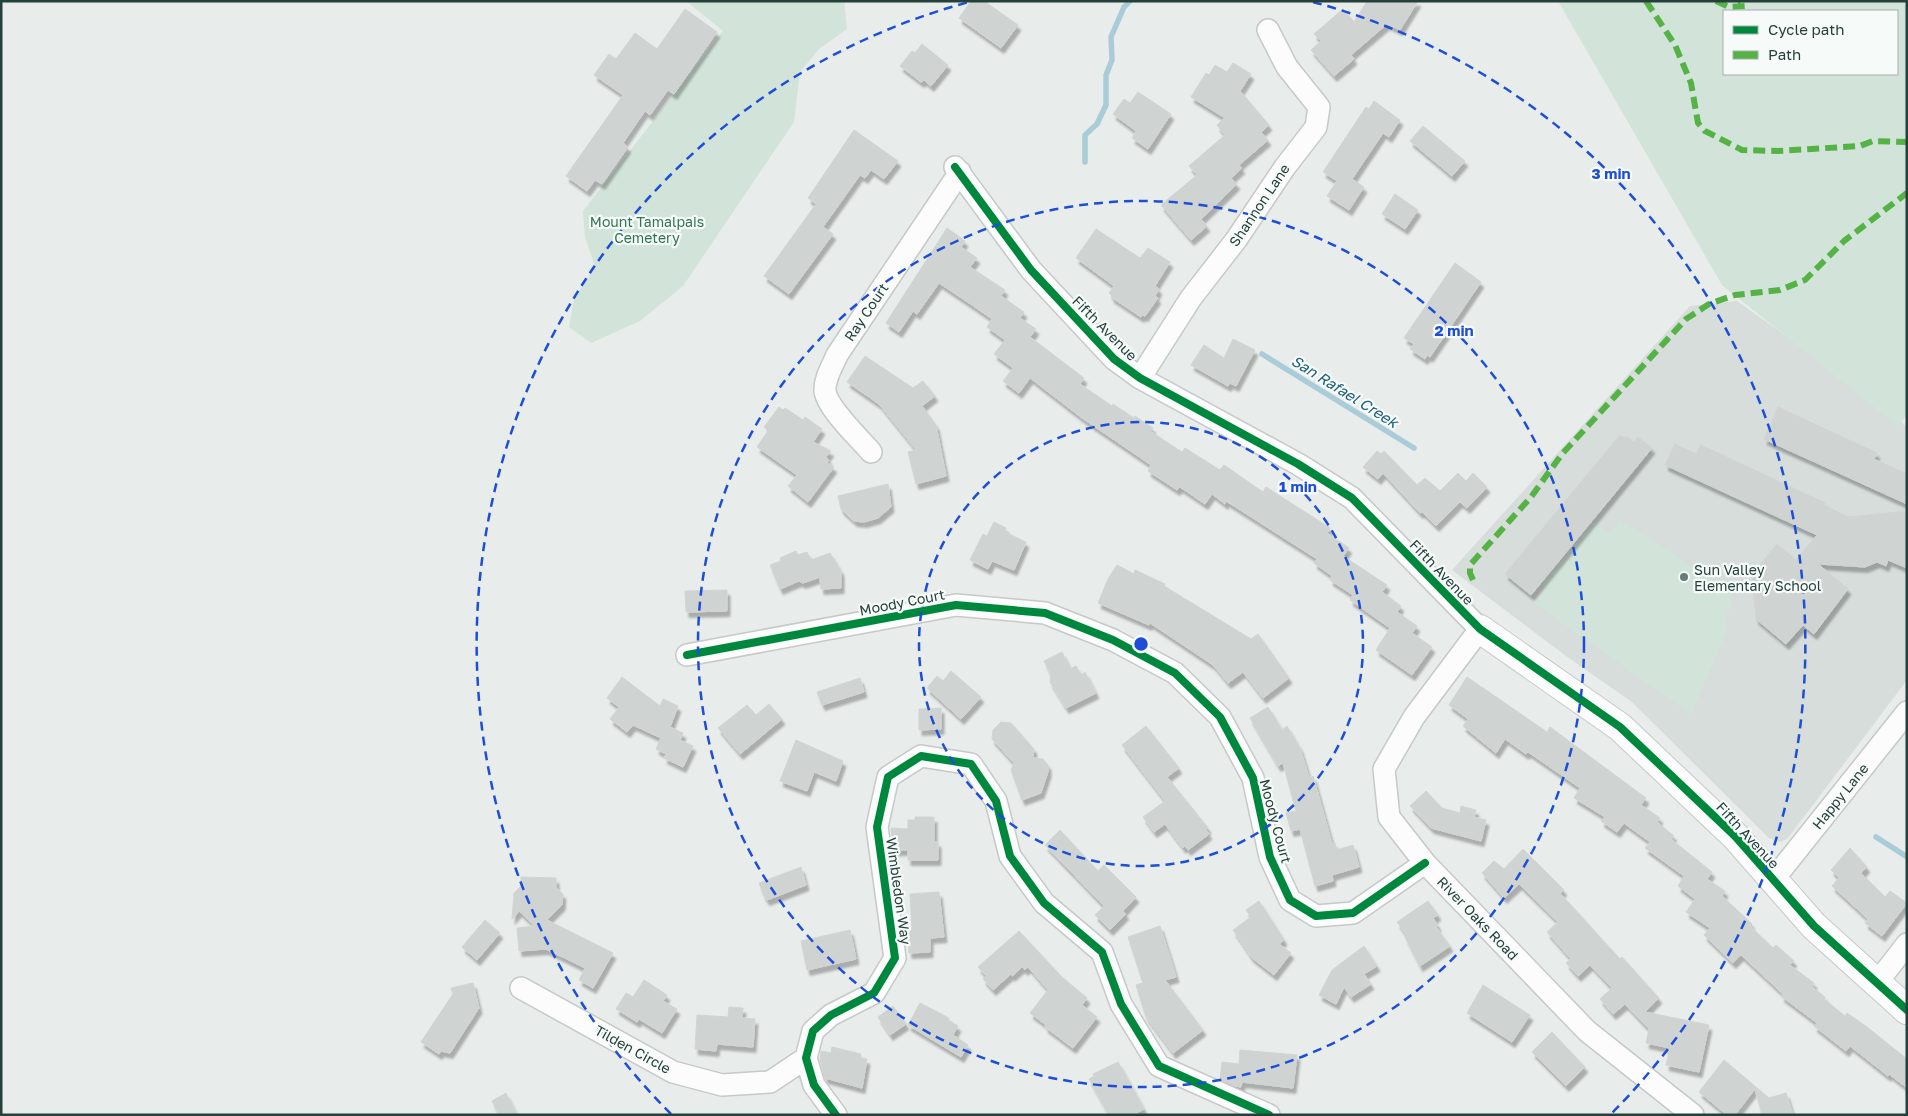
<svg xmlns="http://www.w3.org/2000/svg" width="1908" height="1116" font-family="'Golos Text',sans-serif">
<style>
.built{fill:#d6ddda}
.green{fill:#d2e4d9;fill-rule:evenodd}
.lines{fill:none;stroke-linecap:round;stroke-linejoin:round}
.stream{stroke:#aaccd8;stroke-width:5.5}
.building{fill:#cfd3d2;stroke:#d0d5d3;filter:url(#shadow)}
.minor-casing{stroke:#c5c9c7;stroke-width:24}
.tertiary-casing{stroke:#c5c9c7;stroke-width:30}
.minor{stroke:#fcfcfc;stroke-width:21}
.tertiary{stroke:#fcfcfc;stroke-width:28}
.quiet{stroke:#55b346;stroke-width:6;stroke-dasharray:12 6;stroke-linecap:butt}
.cycleway-casing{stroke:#f6faf9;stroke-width:11}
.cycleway{stroke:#00873e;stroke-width:8}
.ring{fill:none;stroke:#1d4ed8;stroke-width:2.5;stroke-dasharray:9 6}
.poi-dot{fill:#697c78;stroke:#f6faf9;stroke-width:2}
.labels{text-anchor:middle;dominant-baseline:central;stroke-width:4.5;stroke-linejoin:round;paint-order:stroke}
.street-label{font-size:14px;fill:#25403b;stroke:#f6faf9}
.park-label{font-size:14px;fill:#307552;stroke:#f6faf9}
.poi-label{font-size:14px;fill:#25403b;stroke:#f6faf9;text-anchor:start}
.water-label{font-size:15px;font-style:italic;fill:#21617a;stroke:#f6faf9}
.centre{fill:#1d4ed8;stroke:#f6faf9;stroke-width:2.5}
.ring-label{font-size:15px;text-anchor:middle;font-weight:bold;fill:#1d4ed8;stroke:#f6faf9;stroke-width:4.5;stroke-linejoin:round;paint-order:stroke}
</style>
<defs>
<filter id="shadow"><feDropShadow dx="3" dy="5.5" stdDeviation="1" flood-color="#0004"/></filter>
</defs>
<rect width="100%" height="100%" fill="#e8ecea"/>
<!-- built -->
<path class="built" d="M1737,301L1813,355L1820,349L1907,427V680L1788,838L1781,842L1769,838L1632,702L1566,656L1452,570L1690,306Z"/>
<!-- green -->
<path class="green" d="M686,1H844L847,29L819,49L800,72L794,122L683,286L640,321L591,343L569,327L574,299L595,267L585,237L583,211L723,31Z
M1558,1H1907V415L1898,426L1722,285ZM1724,11H1897V74H1724Z
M1620,520L1729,591L1732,609L1724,610L1727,630L1691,714L1534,603L1545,590L1541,586L1594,523L1609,534Z"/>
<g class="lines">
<!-- stream -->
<path class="stream" d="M1085,162V135L1097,124L1106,105V75L1112,60L1111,37L1124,7L1130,1
M1262,354L1414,448
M1876,837L1907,857"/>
</g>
<!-- building -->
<path class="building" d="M971,1H984L1018,25L1001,48L959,18Z
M1367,1H1418L1400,30L1387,24L1351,55L1354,59L1334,76L1311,50L1321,41L1314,34L1343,9L1354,22Z
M685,9L717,32L674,94L668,90L650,115L645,111L623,143L628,147L602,184L595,180L587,191L566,176L623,95L594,75L609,54L616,59L635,33L657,49Z
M922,44L948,65L931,86L924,80L921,82L900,66L912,51L915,53Z
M1233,63L1251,74L1240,91L1269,125L1261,132L1268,140L1239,165L1242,168L1231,178L1237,184L1201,219L1207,226L1191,240L1161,205L1197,175L1189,166L1225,135L1217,125L1225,118L1191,97L1206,73L1209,75L1215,65L1227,72Z
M1138,92L1171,114L1148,149L1132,138L1136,131L1113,114L1124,99L1130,103Z
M1374,101L1400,120L1389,137L1383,133L1352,179L1364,187L1349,210L1327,196L1337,181L1323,172L1366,107L1369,109Z
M1423,126L1465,161L1452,176L1410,141Z
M854,130L898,161L884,179L871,170L865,178L860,175L823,227L833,234L789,294L764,276L816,204L808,198Z
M1395,194L1418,210L1405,229L1382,214Z
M947,228L965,241L961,247L977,258L970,267L1005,290L1001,296L1024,312L1020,318L1036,329L1030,337L1084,378L1080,384L1112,406L1113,404L1134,418L1135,416L1153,428L1150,431L1182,452L1185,448L1220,470L1224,465L1263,492L1266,487L1330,528L1327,533L1349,548L1343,556L1387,585L1382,592L1401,606L1397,612L1417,626L1412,633L1432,647L1412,675L1376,650L1390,628L1350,600L1353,595L1330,580L1332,576L1314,563L1317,559L1226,501L1225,504L1212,494L1205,504L1180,487L1177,490L1148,471L1151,465L1082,418L1030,378L1019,393L1003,381L1013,368L994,354L1005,340L987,327L992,319L969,303L939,283L917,314L913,311L899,332L886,323Z
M1096,229L1140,258L1148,248L1170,262L1155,286L1159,289L1155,296L1158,298L1145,316L1142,315L1141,317L1111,297L1112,296L1109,293L1114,286L1076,258Z
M1455,263L1481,282L1430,357L1427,355L1425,359L1410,349L1414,344L1404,338Z
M1233,339L1255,350L1236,386L1230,383L1228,386L1191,365L1204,345L1224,358Z
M865,356L913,388L923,381L935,396L922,406L936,425L946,476L916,484L908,452L916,450L879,404L847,382Z
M779,407L783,410L785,408L803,420L805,417L822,429L813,442L831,451L826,457L829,460L827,463L834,467L808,502L788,486L797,475L757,447L768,431L764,427Z
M1778,407L1877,453L1874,459L1907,474V504L1764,439Z
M1620,435L1624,438L1626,436L1634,442L1638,437L1652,448L1531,595L1505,574Z
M1675,444L1696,454L1701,445L1825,503L1824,505L1848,517L1907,511V568L1888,560L1886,566L1877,562L1865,567L1818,564L1848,589L1814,634L1803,625L1786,644L1756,619L1752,574L1777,544L1796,560L1817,535L1665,465Z
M1377,451L1381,454L1384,451L1417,485L1425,478L1440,491L1458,473L1466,481L1473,473L1487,487L1467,508L1460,502L1436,526L1422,512L1420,513L1383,473L1378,479L1363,467Z
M888,484L891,507L878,518L864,522L854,521L841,509L838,496Z
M994,522L1006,528L1005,532L1026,542L1014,570L992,561L988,569L970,560L983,534L987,536Z
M796,551L798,555L807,552L811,560L830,553L841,571V588L821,589L820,577L803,583L799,581L780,589L770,565L781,561L780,558Z
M1117,565L1134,574L1135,570L1165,584L1164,586L1251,639L1258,634L1289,678L1263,698L1243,672L1228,683L1213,665L1150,623L1149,625L1098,603L1108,579Z
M727,590V611L686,612L685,591Z
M1062,652L1070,669L1076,666L1081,675L1085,672L1096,693L1066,708L1050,682L1051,675L1044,661Z
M951,671L981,697L961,719L927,688L937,676L943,681Z
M622,677L660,706L663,699L678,706L670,727L683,733L680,740L693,746L683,767L664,758L666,754L656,749L661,738L633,725L627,732L610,719L619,707L607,698Z
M1467,677L1547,732L1550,727L1646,798L1641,805L1660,818L1657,822L1674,836L1671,839L1712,872L1707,879L1725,891L1722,896L1752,924L1750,926L1773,948L1776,945L1794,961L1790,965L1814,983L1812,987L1825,997L1824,999L1845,1016L1847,1013L1867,1027L1907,1059V1088L1889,1074L1888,1076L1850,1046L1846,1051L1814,1026L1817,1023L1781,996L1783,994L1741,955L1733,963L1704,935L1710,928L1686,912L1695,899L1678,886L1684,876L1645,848L1650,842L1624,823L1617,832L1601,821L1605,817L1574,798L1580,788L1528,752L1526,754L1505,739L1496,753L1463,726L1468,719L1449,705Z
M860,678L864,692L822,705L817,692Z
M769,704L782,719L740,754L718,728L747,705L756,715Z
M1268,707L1282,730L1287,726L1300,748L1309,778L1313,776L1332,844L1335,843L1337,850L1353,845L1359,867L1332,875L1333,881L1315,886L1300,829L1291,831L1286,813L1296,811L1283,763L1278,766L1250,718Z
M941,708V729L919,730V709Z
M1001,722L1011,723L1034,749L1033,758L1043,759L1048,765V772L1041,793L1022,800L1011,770L1014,763L992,739L993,730Z
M1146,726L1179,768L1167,777L1208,828L1206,830L1209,834L1188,850L1185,846L1183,848L1165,824L1154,832L1143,817L1165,801L1122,745Z
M796,740L843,761L836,781L814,772L807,791L780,781Z
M1426,791L1442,808L1460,813L1461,806L1476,810L1474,817L1486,820L1481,841L1431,828L1410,806Z
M915,817H934V842H938V860H908V850H893L891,828L908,829V820H915Z
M1060,830L1098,871L1104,865L1136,897L1123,911L1126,914L1110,930L1095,915L1104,906L1045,845Z
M1850,848L1867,867L1861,873L1885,897L1890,891L1907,903L1882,936L1865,923L1868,919L1832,886L1839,878L1831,870Z
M1523,849L1564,890L1560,893L1620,959L1622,957L1659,998L1645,1012L1709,1025L1699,1072L1666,1065L1670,1048L1646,1043L1649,1029L1625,1004L1613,1014L1600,999L1612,988L1590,965L1578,976L1566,963L1571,959L1547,932L1558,922L1519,884L1504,898L1482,873L1494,861L1504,869Z
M801,867L806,885L767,900L764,896L759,883Z
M521,877L556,878V888L563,894L562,905L547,920L613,953L593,988L579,980L585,968L546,949L519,951L517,928L535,926L519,911L512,919L514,893L521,886Z
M939,892L944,937L930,938V952L909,953L908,929H912L910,894Z
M1259,901L1284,940L1279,944L1291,953L1274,975L1251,957L1233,930L1251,917L1246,910Z
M1428,901L1438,915L1433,918L1438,926L1436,927L1450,946L1420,966L1405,937L1407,936L1397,922Z
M485,920L500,933L477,960L462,947Z
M1160,926L1176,977L1165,980L1203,1030L1173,1053L1146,1017L1136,985L1143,983L1128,937Z
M850,930L856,959L807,970L801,941Z
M1019,931L1062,977L1087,998L1082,1005L1097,1017L1073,1048L1045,1027L1046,1025L1030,1013L1048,990L1028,967L1025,970L1022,967L1012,976L1011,974L993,990L983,979L986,976L978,967Z
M1364,946L1377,966L1364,974L1371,984L1351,997L1344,987L1336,1004L1319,995L1332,970Z
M644,980L667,995L663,1001L677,1009L662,1033L639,1019L637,1022L616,1009L626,993L633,997Z
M473,983L479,1008L450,1053L441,1051L439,1054L421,1042L453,994L451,988Z
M1483,985L1530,1015L1512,1042L1467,1013Z
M920,1003L949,1018L948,1020L958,1026L953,1035L968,1045L961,1057L908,1025Z
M893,1006L906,1024L890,1035L878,1017Z
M729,1007L743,1008L742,1018L755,1019L753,1047L717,1044L716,1051L695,1049L697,1015L728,1017Z
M1552,1032L1585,1067L1566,1086L1532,1052Z
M832,1047L861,1054L860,1058L867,1059L862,1088L825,1078L820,1060L821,1051L831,1053Z
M1240,1050L1297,1055L1293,1088L1242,1082L1241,1087L1235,1086L1220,1080L1222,1062L1239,1064Z
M1724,1060L1769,1098L1786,1093L1793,1115H1762L1755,1089L1735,1115H1727L1699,1092Z
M1118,1062L1144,1109L1133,1115H1109L1089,1079L1094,1076L1093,1074Z
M506,1093L517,1115H499L492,1101Z"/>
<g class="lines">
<!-- minor casing -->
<g class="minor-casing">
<path id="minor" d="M955,167L1031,270L1114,359L1140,378L1298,464L1352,498L1480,629L1414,717L1384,769L1389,817L1425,863L1587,1031L1693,1115
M1140,378L1191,298L1236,240L1285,167L1316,127L1319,107L1287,67L1268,30
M871,452C860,439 827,408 825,391C824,379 833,365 837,355L960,172
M687,655L956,605L1045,613L1113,640L1175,673L1220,717L1253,778L1270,857L1290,900L1316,916L1353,913L1425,863
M1773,880L1907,712
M1876,984L1907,944
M521,988L673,1072L722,1085L770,1082L806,1058
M836,1115L814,1085L806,1058L813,1031L831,1015L874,993L895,958L877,827L888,777L921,756L971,764L996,801L1010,856L1044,903L1102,952L1121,1004L1159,1066L1269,1115"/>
</g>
<!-- tertiary casing -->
<g class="tertiary-casing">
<path id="tertiary" d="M1480,629L1620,727L1735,836L1814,926L1907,1010"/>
</g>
<!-- minor -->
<use href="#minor" class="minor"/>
<!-- tertiary -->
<use href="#tertiary" class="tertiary"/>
<!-- quiet -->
<path class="quiet" d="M1646,1L1675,45L1691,83L1698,123L1705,131L1742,150L1778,151L1860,146L1873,141L1907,142
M1716,1L1729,7L1745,6L1740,1
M1473,580L1470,573V565L1531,497L1562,454L1686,319L1709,304L1735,295L1780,290L1805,280L1844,241L1907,193"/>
<!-- cycleway casing -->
<g class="cycleway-casing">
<path id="cycleway" d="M955,167L1031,270L1114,359L1140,378L1298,464L1352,498L1480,629L1620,727L1735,836L1814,926L1907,1010
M687,655L956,605L1045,613L1113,640L1175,673L1220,717L1253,778L1270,857L1290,900L1316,916L1353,913L1425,863
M836,1115L814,1085L806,1058L813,1031L831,1015L874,993L895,958L877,827L888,777L921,756L971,764L996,801L1010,856L1044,903L1102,952L1121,1004L1159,1066L1269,1115"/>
</g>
<!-- cycleway -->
<use href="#cycleway" class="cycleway"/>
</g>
<!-- distance rings -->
<g class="ring">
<circle cx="1141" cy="644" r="222"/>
<circle cx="1141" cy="644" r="443"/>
<path d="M671 1114A665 665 0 0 1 969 2M1313 2A665 665 0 0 1 1611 1114"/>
</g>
<!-- markers -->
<circle class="poi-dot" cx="1684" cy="577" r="5"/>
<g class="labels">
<!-- street labels -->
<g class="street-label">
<text transform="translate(1259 205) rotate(-56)">Shannon Lane</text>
<text transform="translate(866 312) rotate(-56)">Ray Court</text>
<text transform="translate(1105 328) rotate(45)">Fifth Avenue</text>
<text transform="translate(1442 572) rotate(46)">Fifth Avenue</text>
<text transform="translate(902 602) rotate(-11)">Moody Court</text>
<text transform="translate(1840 796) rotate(-51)">Happy Lane</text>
<text transform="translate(1276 821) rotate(75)">Moody Court</text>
<text transform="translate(1748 835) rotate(47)">Fifth Avenue</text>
<text transform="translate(899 891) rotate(82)">Wimbledon Way</text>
<text transform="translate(1478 918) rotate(46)">River Oaks Road</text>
<text transform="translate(633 1049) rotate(29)">Tilden Circle</text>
</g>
<!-- park labels -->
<g class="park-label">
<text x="647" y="221">Mount Tamalpais<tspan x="647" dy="16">Cemetery</tspan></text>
</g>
<!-- poi labels -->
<g class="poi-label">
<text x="1694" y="569">Sun Valley<tspan x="1694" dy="16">Elementary School</tspan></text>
</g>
<!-- water labels -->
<g class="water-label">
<text transform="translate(1345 391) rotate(32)">San Rafael Creek</text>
</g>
</g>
<circle cx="1141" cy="644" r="8" class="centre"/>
<g class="ring-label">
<text x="1611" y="179">3 min</text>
<text x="1454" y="336">2 min</text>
<text x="1298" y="492">1 min</text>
</g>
<!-- border -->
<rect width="1908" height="1116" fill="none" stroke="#25403b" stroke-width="5"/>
<!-- legend -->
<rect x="1723" y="10" width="175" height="65" fill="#f6faf9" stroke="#a2b0ad"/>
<rect x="1733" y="26" width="25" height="8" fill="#00873e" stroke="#a2b0ad"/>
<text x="1768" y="35" font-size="15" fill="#25403b">Cycle path</text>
<rect x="1733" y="51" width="25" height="8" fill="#55b346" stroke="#a2b0ad"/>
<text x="1768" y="60" font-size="15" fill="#25403b">Path</text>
</svg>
